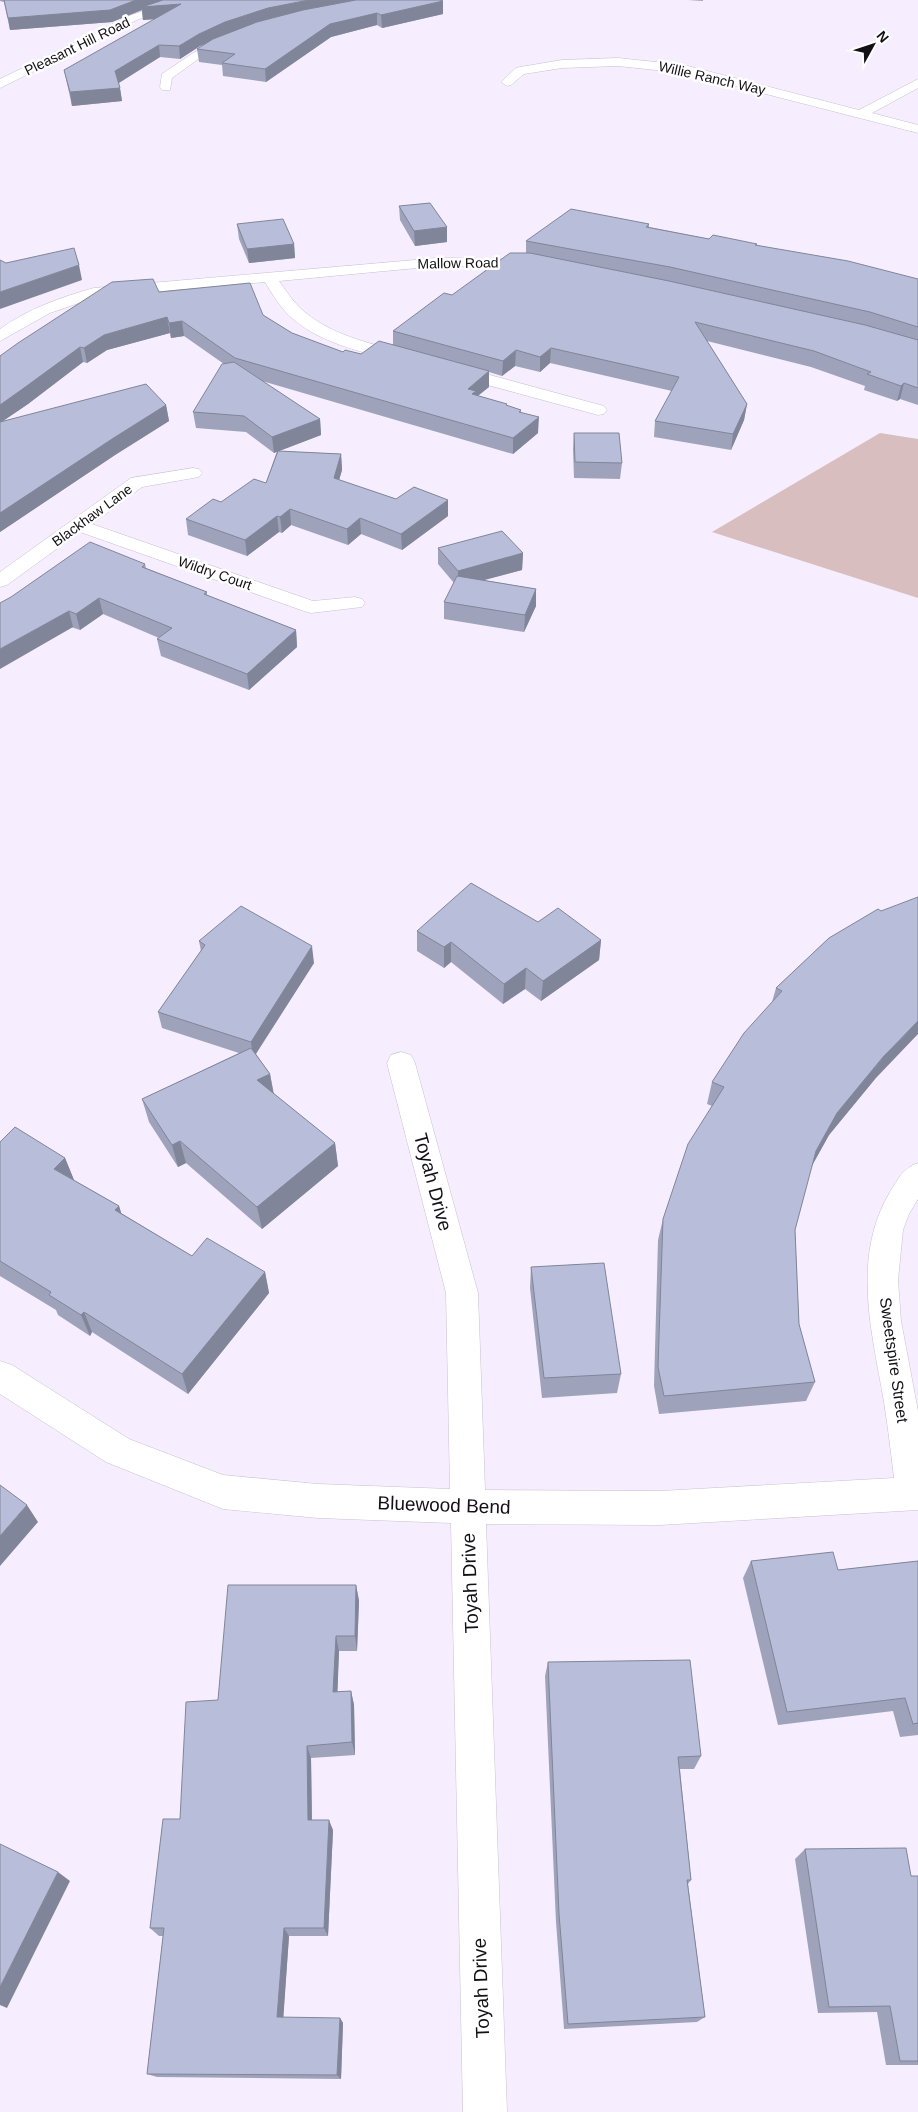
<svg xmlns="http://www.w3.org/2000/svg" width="918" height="2112" font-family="Helvetica,sans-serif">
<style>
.green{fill:#d8bebf}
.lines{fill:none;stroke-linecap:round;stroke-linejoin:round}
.minor-casing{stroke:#c8c0d0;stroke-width:1}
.minor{fill:#fff;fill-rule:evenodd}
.wall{fill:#9ea3bb}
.shaded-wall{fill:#818599}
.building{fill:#b8beda;stroke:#818599}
.labels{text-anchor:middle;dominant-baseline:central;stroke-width:5;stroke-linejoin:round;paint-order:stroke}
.far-street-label{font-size:14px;fill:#131015;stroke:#fff}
.street-label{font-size:16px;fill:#131015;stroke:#fff}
.near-street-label{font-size:19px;fill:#131015;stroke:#fff}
</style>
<rect width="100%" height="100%" fill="#f6edfe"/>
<!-- green -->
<path class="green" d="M880,433L918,439V598L712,532Z"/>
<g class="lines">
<!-- minor casing -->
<g class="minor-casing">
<path id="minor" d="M173,0H188L187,2L137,20L0,88V79L129,16Z
M231,35L235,36L237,38L235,40L201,57L172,78L170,90H162L160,87L162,74L193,53Z
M618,58L684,65L859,110L918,79V88L872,113L918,125V133L684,73L618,66L562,68L524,74L511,85L507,86L501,82L516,68L520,67L562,60Z
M438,258L534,259L539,260L541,263L539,266L534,267L438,266L279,281C287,292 295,305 306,313C335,337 377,345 413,355L415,358L413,361L407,363C370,354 323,345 293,319C281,309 273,295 265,282L96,297L50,313L0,341V329C28,309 61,297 94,288Z
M453,365L604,406L607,410L604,414L598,415L447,374L445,370L447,366Z
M193,468L199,469L202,473L199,477L142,487L92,524L313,601L355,597L362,599L365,603L362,607L311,613L304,611L80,532L7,585L0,587V572L131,478Z
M401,1052L411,1055L415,1063L478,1293L485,1490L660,1491L894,1478C891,1453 888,1427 884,1402C872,1332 851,1258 890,1192C898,1179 903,1168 918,1163V1199L909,1214L903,1230L898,1280L901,1321L918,1411V1510L660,1525L486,1524L507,2112H463L451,1523L318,1518L223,1509L106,1462L0,1394V1361L12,1365L129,1439L223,1475L318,1484L450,1489L446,1293L387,1063L391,1055Z"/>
</g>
<!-- minor -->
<use href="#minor" class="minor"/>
</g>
<!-- wall -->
<path class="wall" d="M0,0H440L443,1V14L382,28L377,25L331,37L266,82L223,76L222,65L199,62L197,49L206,44L200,46L180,59L160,57L119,83L122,101L72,106L64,70L156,19L143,20L142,10L112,22L10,30L4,2L0,1Z
M688,0H703V1Z
M399,206L447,227V242L415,246L400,220Z
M237,224L294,244L295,258L249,263L239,239Z
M649,224V227L709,239L756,245L918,279V405L900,399L897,401L864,390L865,386L811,367L707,341L747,404L744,420L731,450L654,437L655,421L672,391L550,363L540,372L515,366L502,376L489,372V387L478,396L507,404V406L521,410V412L538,433L513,454L262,381L320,419L321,435L279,451L341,454L342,470L339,480L396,499L448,500V516L402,550L361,534L348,545L291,525L282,533L279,532L247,556L188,535L186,519L221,502L266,483L277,451L274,453L246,432L196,428L193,412L224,364L184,336L171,338L170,333L107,350L87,363L83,362L28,404L3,421L166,405L169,421L115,455L0,532V356L159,292L263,315L292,333L343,352L361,354L393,344V331L452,295L526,253V241Z
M574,433L622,463L620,479L574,478L573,449Z
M438,548L523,553L522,570L483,580L536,589V606L524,632L444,619V602L454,583L438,564Z
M145,564L146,568L207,592V595L296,630L297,647L249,690L161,656L157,639L159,638L103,614L80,630L0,603Z
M538,922L601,940L599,960L541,1001L525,989L503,1004L451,962L444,968L417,951V931Z
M829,938L875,1079L829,1135L811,1167L795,1230L799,1324L815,1382L806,1401L659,1414L654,1386L658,1240L663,1219L712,1106L707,1104L712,1082L772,1002L776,988Z
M199,941L314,963L256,1054L270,1074L274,1094L335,1143L338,1166L262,1229L186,1163L178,1167L149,1122L142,1099L239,1053L162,1028L158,1012L201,951Z
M0,1142L65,1158L74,1180L119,1206L121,1213L192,1256L265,1272L269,1293L188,1394L92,1332L90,1336L58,1315L56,1310L0,1276Z
M531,1267L621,1374L617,1393L542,1398L530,1288Z
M751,1561L838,1570L918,1561V1735L900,1737L893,1711L778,1725L743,1578Z
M356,1585L359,1601L357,1651H339L337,1692L351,1691L354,1705L355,1755L311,1758L312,1820L333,1830L328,1936H289L283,2018H340L343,2023L341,2079L157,2077L147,2074L163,1936H159L150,1928L180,1819L218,1700Z
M548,1662L701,1756L694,1769H680L691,1880L688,1884L705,2017L697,2022L564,2029L556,1922L545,1676Z
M805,1849L911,1876H918V2065H886L877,2012L818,2013L795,1859Z"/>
<!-- shaded-wall -->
<path class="shaded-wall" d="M136,0H168L181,4L183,17L143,20L142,10L112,22L10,30L8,18Z
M309,0H370L227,34L200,46L180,59L179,46L199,34L225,22L268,8Z
M443,1V14L382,28L381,15Z
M377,13V25L331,37L266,82L265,69L330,24Z
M159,45L160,57L117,84L115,71Z
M120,88L122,101L72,106L70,92Z
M447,227V242L415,246L414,231Z
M294,244L295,258L249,263L247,249Z
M79,265L82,280L0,309V292Z
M167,317L170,333L107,350L87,363L84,348L104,335Z
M182,321L184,336L171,338L169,323Z
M80,347L83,362L28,404L0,423V405Z
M551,348L550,363L540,372V357Z
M516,350L515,366L502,376L503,361Z
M489,371V387L476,397L468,389Z
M904,383L900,399L897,401L901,386Z
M747,404L744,420L731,450L733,434Z
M166,405L169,421L115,455L0,532V513L112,439Z
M539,417L538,433L513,454V438Z
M320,419L321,435L274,453L272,437Z
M341,454L342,470L335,494L334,478Z
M448,500V516L402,550L401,534Z
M290,509L291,525L282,533L280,517Z
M277,516L279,532L247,556L245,540Z
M360,518L361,534L348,545L347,529Z
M523,553L522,570L458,587V571Z
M536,589V606L524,632L525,615Z
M99,598L103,614L80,630L76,614Z
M69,611L73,627L0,669V649Z
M296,630L297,647L249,690L247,674Z
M601,940L599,960L541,1001L543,981Z
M451,942V962L444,968V947Z
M312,946L314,963L253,1058L251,1042Z
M526,968L525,989L503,1004L504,984Z
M918,1021V1034L875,1079L829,1135L808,1173L816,1151L837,1113L883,1057Z
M270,1074L274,1097L257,1080Z
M180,1141L186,1163L178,1167L172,1145Z
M335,1143L338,1166L262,1229L257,1207Z
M65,1158L74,1180L54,1169Z
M119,1206L126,1228L115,1210Z
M265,1272L269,1293L188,1394L182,1374Z
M84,1312L92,1332L90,1336L81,1315Z
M27,1505L38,1522L0,1566V1536Z
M356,1585L359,1601L357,1651L355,1636Z
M336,1636L339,1651L337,1706L333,1692Z
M351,1691L354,1705L355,1755L352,1742Z
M307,1746L311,1758L312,1830L308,1820Z
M329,1820L333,1830L328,1936L324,1928Z
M58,1872L70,1881L7,2008L0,2005V1987Z
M284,1928L289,1936L283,2023L277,2017Z
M340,2018L343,2023L341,2079L337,2075Z"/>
<!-- building -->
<path class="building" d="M4,0H136L110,10L8,18Z
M163,0H309L268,8L225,22L199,34L179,46L159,45L115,71L120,88L70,92L64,70L181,4L142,7Z
M356,0H440L443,1L381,15L377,13L330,24L265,69L222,63L235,54L197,49L213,39L257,22L303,10Z
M430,203L447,227L414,231L399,206Z
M571,209L649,224L646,227L709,239L713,235L757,244L755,245L848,261L918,279V327L870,312L670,267L526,241Z
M283,219L294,244L247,249L237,224Z
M74,248L79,265L0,292V260L6,263Z
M510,253H530L669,281L865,325L918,340V388L904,383L901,386L867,374L871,372L814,351L695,322L747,404L733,434L655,421L679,377L551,348L540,357L516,350L503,361L393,331L444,293L452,295Z
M153,279L159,292L250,283L263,315L292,333L343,352L345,350L361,354L379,341L489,371L468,389L476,391L472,394L507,404L506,405L521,410L519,412L539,417L513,438L235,358L182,321L169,323L167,317L104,335L84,348L80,347L24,388L0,405V356L18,343L112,282Z
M234,362L320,419L272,437L244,416L193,412L222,364Z
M146,384L166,405L112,439L0,513V422Z
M574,433H619L622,463L575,462Z
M278,451L341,454L334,478L396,499L414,487L448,500L401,534L360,518L347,529L290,509L280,517L277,516L245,540L186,519L213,499L221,502L254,479L266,483Z
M502,531L523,553L458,571L438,548Z
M90,542L145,564L142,567L207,592L204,594L296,630L247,674L157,639L172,628L99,598L76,614L69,611L0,649V603L11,597Z
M457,576L536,589L525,615L444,602Z
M471,883L538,922L558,908L601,940L543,981L526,968L504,984L451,942L444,947L417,931Z
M918,897V1021L883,1057L837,1113L816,1151L795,1230L799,1324L815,1382L664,1396L658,1367L663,1219L688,1144L724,1087L712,1082L744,1033L782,991L776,988L829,938L878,909L881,911Z
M241,906L312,946L251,1042L158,1012L205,945L199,941Z
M251,1048L270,1074L257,1080L335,1143L257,1207L180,1141L172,1145L142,1099Z
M15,1127L65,1158L54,1169L119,1206L115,1210L192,1256L207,1238L265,1272L182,1374L84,1312L81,1315L49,1295L51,1292L0,1261V1142Z
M604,1263L621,1374L544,1378L531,1267Z
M0,1485L27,1505L0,1536Z
M833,1552L838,1570L918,1561V1723L913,1724L905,1698L787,1712L751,1561Z
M228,1585H356L355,1636H336L333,1692L351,1691L352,1742L307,1746L308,1820H329L324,1928H284L277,2017L340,2018L337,2075L147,2074L164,1928H150L163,1819H180L186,1702L218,1700Z
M690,1660L701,1756L678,1757L691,1880H687L705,2017L568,2024L559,1914L548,1662Z
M0,1844L58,1872L0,1987Z
M906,1848L911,1876H918V2061H900L890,2006L829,2007L805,1849Z"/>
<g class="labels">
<!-- far-street labels -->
<g class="far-street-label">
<text transform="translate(77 46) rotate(-26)">Pleasant Hill Road</text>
<text transform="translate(712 78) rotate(13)">Willie Ranch Way</text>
<text transform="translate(458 263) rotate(-1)">Mallow Road</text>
<text transform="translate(92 515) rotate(-36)">Blackhaw Lane</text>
<text transform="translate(215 573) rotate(19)">Wildry Court</text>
</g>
<!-- street labels -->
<g class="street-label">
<text transform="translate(894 1360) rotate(82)">Sweetspire Street</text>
</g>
<!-- near-street labels -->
<g class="near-street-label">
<text transform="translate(433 1182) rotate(75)">Toyah Drive</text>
<text transform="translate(444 1505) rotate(2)">Bluewood Bend</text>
<text transform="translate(470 1583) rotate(-92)">Toyah Drive</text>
<text transform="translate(481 1988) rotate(-92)">Toyah Drive</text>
</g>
</g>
<!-- north arrow -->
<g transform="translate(873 45) rotate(50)" stroke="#ffffff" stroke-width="4" paint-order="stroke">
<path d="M0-4L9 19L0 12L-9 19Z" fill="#131015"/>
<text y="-8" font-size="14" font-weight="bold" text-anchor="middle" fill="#131015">N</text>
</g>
</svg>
